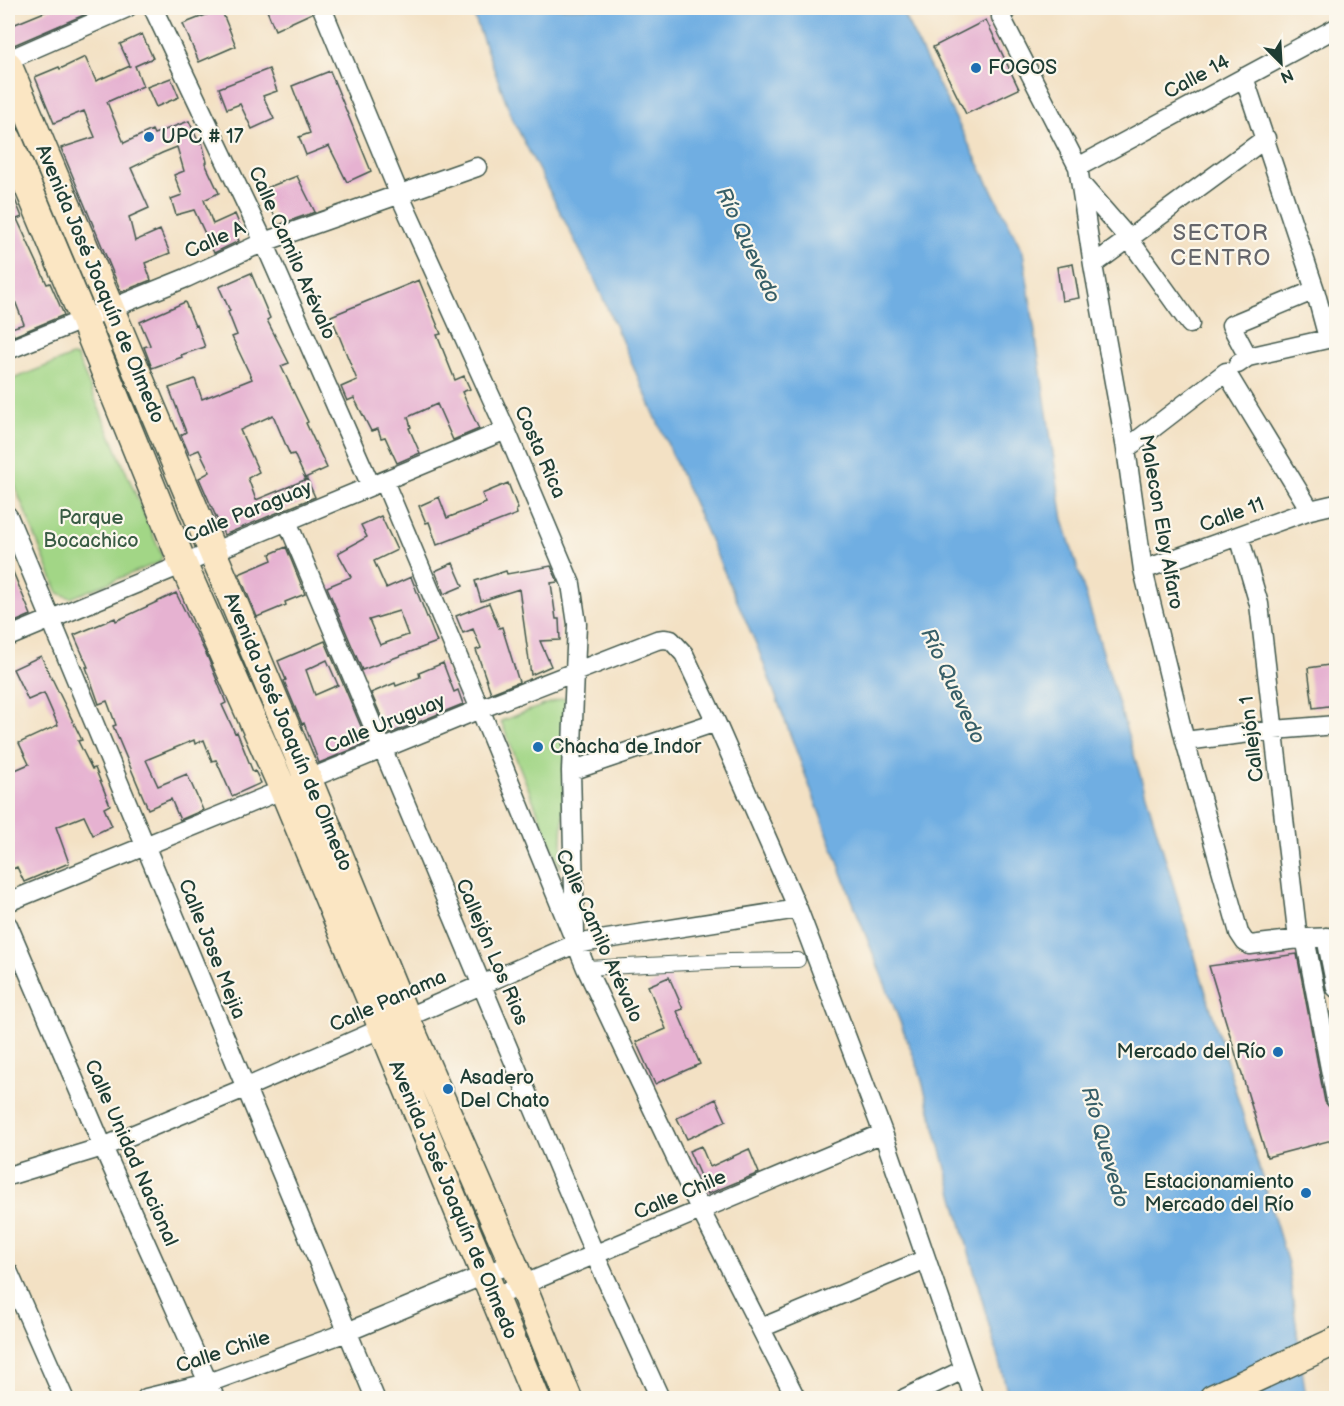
<svg xmlns="http://www.w3.org/2000/svg" width="1344" height="1406" font-family="'Balsamiq Sans',sans-serif">
<style>
.green{fill:#a2d686;stroke:#608a5d;stroke-width:1.5}
.water{fill:#6faee2;stroke:#47768b;stroke-width:1.5}
.building{fill:#e6b2d1;fill-rule:evenodd}
.lines{fill:none;stroke-linecap:round;stroke-linejoin:round}
.pedestrian-casing{stroke:#3f564a;stroke-width:16}
.minor-casing{stroke:#3f564a;stroke-width:21}
.secondary-casing{stroke:#3f564a;stroke-width:30}
.pedestrian{stroke:#fff;stroke-width:14}
.minor{stroke:#fff;stroke-width:18}
.secondary{stroke:#fbe6c3;stroke-width:27}
.poi-dot{fill:#1f6fb2;stroke:#fbf7ec;stroke-width:2}
.labels{text-anchor:middle;dominant-baseline:central;stroke-width:4.5;stroke-linejoin:round;paint-order:stroke}
.poi-label{font-size:20px;fill:#1f3d34;stroke:#fbf7ec;text-anchor:start}
.street-label{font-size:20px;fill:#1f3d34;stroke:#fbf7ec}
.park-label{font-size:20px;fill:#395c44;stroke:#fbf7ec}
.water-label{font-size:21px;font-style:italic;fill:#375f68;stroke:#fbf7ec}
.quarter-label{font-size:22px;letter-spacing:1.5px;fill:#65666b;stroke:#fbf7ec}
</style>
<rect width="100%" height="100%" fill="#fbf7ec"/>
<filter id="ink" filterUnits="userSpaceOnUse"><feTurbulence type="fractalNoise" baseFrequency=".0167" numOctaves="2"/><feDisplacementMap in="SourceGraphic" scale="12" xChannelSelector="R" yChannelSelector="G"/><feConvolveMatrix kernelMatrix="1 2 1 2 8 2 1 2 1" color-interpolation-filters="sRGB"/></filter>
<filter id="wash" filterUnits="userSpaceOnUse"><feTurbulence type="fractalNoise" baseFrequency=".008" numOctaves="4" result="noise"/><feDisplacementMap in="SourceGraphic" scale="24" xChannelSelector="R" yChannelSelector="G"/><feGaussianBlur stdDeviation="1.35" result="paint"/><feColorMatrix in="noise" values="0 0 0 0 0 0 0 0 0 0 0 0 0 0 0 0 0 1.4 0 .05"/><feComposite in="paint" operator="in"/></filter>
<g filter="url(#wash)">
<rect width="100%" height="100%" fill="#f3e1c4"/>
<!-- green -->
<path class="green" d="M72,356L77,357L162,556L160,562L71,598L58,593L8,469V381Z
M563,698L567,702L561,869L501,721Z"/>
<!-- water -->
<path class="water" d="M471,8H900L1023,252L1063,520L1288,1264L1306,1398H1009L919,1070L859,918L757,646L594,278L513,120Z"/>
<g id="blocks">
<!-- building -->
<path class="building" d="M54,8H100L14,45L8,27Z
M266,8H311L312,13L275,30Z
M221,9L236,46L199,62L183,24Z
M986,20L1019,89L966,114L933,47Z
M142,34L153,58L135,66L143,86L107,102L124,143L152,130L154,134L189,121L199,143L202,142L207,162L205,163L219,193L204,200L213,224L235,214L240,226L234,229L239,241L214,253L194,210L176,215L171,199L182,195L174,175L184,171L177,147L162,153L131,168L149,208L129,217L135,241L160,230L170,253L145,263L151,280L121,292L61,148L95,137L84,111L54,123L35,77L59,67L60,69L85,57L96,81L130,66L120,44Z
M269,69L277,91L263,96L274,119L252,129L240,104L227,109L219,88Z
M330,71L371,171L347,182L329,146L306,155L299,137L310,133L292,86Z
M171,78L179,97L156,107L147,87Z
M297,176L315,212L278,225L264,189Z
M8,182L22,217L17,219L47,284L50,283L64,315L14,336L11,328L24,324L13,296L8,298V274L13,271L8,259Z
M1073,264L1079,298L1062,301L1057,267Z
M251,273L270,318L267,320L289,363L281,366L308,422L306,423L327,468L305,478L294,454L290,455L273,415L240,430L259,472L248,478L256,500L307,479L315,497L224,535L199,478L210,472L199,450L189,454L181,435L186,432L169,388L195,379L202,399L252,379L232,337L237,335L228,312L230,311L219,287Z
M419,280L441,334L437,335L455,380L464,376L470,389L462,392L479,429L453,440L437,404L408,417L411,427L409,428L420,453L397,463L385,437L381,438L378,429L371,431L354,398L347,401L341,387L357,380L331,316Z
M185,302L195,326L197,325L205,347L181,355L182,357L152,368L144,347L150,345L140,322Z
M508,483L518,509L516,510L517,514L437,545L429,522L426,523L419,506L439,497L447,518L486,503L482,494Z
M381,516L397,550L374,561L386,588L411,577L437,642L362,670L327,587L351,577L338,553L367,537L361,525ZM399,611L408,635L380,645L369,620Z
M286,547L305,594L285,602L286,605L257,617L239,574L272,560L270,554Z
M8,560L31,615L8,625Z
M453,563L463,586L444,594L435,571Z
M551,566L558,582L551,583L556,619H559L560,640L540,641L551,666L531,675L519,589L481,601L475,581L506,571L507,574Z
M176,593L208,658L226,703L222,705L235,733L237,732L253,772L255,771L261,783L232,796L216,760L212,761L204,740L195,744L194,740L146,760L158,786L187,774L203,810L180,820L171,799L148,809L113,726L116,725L107,701L99,704L86,667H88L74,635L115,618L116,621Z
M489,603L499,628L502,627L519,682L491,693L476,650L481,648L473,629L463,633L456,616Z
M325,641L368,743L319,763L304,723L302,724L284,681L286,680L278,661ZM327,660L338,685L315,695L306,670Z
M41,656L82,740L78,741L92,769L95,768L110,805L104,808L112,826L93,835L84,816L56,827L69,863L24,882L17,867L8,871V773L29,764L19,743L58,725L44,693L28,700L13,669Z
M443,663L454,692L458,690L463,704L389,734L371,693L395,683L396,686L420,677L419,673Z
M1336,664V705L1313,708L1308,668Z
M1297,954L1325,1102L1332,1110L1336,1139L1267,1157L1209,966Z
M669,977L683,1009L677,1011L700,1064L655,1084L636,1042L666,1029L648,986Z
M716,1099L726,1121L687,1139L677,1118Z
M701,1146L710,1167L749,1149L759,1173L708,1194L689,1151Z"/>
</g>
</g>
<g filter="url(#ink)">
<use href="#blocks" fill-opacity="0" stroke="#3f564a" stroke-width="1.5"/>
<g class="lines">
<!-- pedestrian casing -->
<g class="pedestrian-casing">
<path id="pedestrian" d="M586,968L729,961L798,960"/>
</g>
<!-- minor casing -->
<g class="minor-casing">
<path id="minor" d="M153,8L264,242L371,486
M322,8L400,196L506,430L571,584L577,624L571,771L575,932
M1009,8L1002,11L1001,17L1078,167L1093,265L1126,449L1143,570L1185,741L1239,933L1245,942L1250,945L1308,938L1336,937
M8,60L127,8
M1244,77L1315,290L1328,338
M1078,167L1336,28
M1081,184L1129,239L1190,324
M1093,265L1266,138
M8,350L186,278L264,242L477,167
M1248,357L1231,325L1315,290
M1238,364L1248,357L1336,337
M1126,449L1226,372L1310,510
M384,481L480,709L586,968L701,1211L796,1398
M8,516L375,1398
M287,521L595,1255L660,1398
M1239,536L1259,604L1298,939
M1143,570L1310,510L1336,504
M8,637L506,430
M1185,741L1274,730L1336,725
M571,771L716,722
M8,902L480,709L657,640L664,639L671,640L684,654L716,722L798,909L883,1133L974,1398
M8,925L103,1147L215,1398
M1326,937L1336,988
M1308,938L1307,948L1336,1100
M8,1176L103,1147L245,1088L575,944L798,909
M8,1271L64,1398
M494,1297L883,1133
M761,1328L926,1259
M146,1398L208,1383L347,1332L513,1263
M905,1398L963,1370"/>
</g>
<!-- secondary casing -->
<g class="secondary-casing">
<path id="secondary" d="M8,65L308,779L406,1018L513,1263L568,1398
M8,139L84,320L183,564L283,789L536,1398
M1213,1398L1336,1341"/>
</g>
<!-- pedestrian -->
<use href="#pedestrian" class="pedestrian"/>
<!-- minor -->
<use href="#minor" class="minor"/>
<!-- secondary -->
<use href="#secondary" class="secondary"/>
</g>
</g>
<!-- markers -->
<g class="poi-dot">
<circle cx="976" cy="68" r="6"/>
<circle cx="149" cy="137" r="6"/>
<circle cx="538" cy="747" r="6"/>
<circle cx="1278" cy="1052" r="6"/>
<circle cx="448" cy="1089" r="6"/>
<circle cx="1306" cy="1193" r="6"/>
</g>
<g class="labels">
<!-- poi labels -->
<g class="poi-label">
<text x="988" y="68">FOGOS</text>
<text x="161" y="137">UPC # 17</text>
<text x="550" y="747">Chacha de Indor</text>
<text x="1266" y="1052" text-anchor="end">Mercado del Río</text>
<text x="460" y="1078">Asadero<tspan x="460" dy="23">Del Chato</tspan></text>
<text x="1294" y="1182" text-anchor="end">Estacionamiento<tspan x="1294" dy="23">Mercado del Río</tspan></text>
</g>
<!-- street labels -->
<g class="street-label">
<text transform="translate(1197 77) rotate(-28)">Calle 14</text>
<text transform="translate(215 240) rotate(-24)">Calle A</text>
<text transform="translate(292 253) rotate(66)">Calle Camilo Arévalo</text>
<text transform="translate(100 284) rotate(67)">Avenida José Joaquín de Olmedo</text>
<text transform="translate(540 452) rotate(66)">Costa Rica</text>
<text transform="translate(248 512) rotate(-22)">Calle Paraguay</text>
<text transform="translate(1232 515) rotate(-20)">Calle 11</text>
<text transform="translate(1161 522) rotate(80)">Malecon Eloy Alfaro</text>
<text transform="translate(385 724) rotate(-22)">Calle Uruguay</text>
<text transform="translate(288 732) rotate(67)">Avenida José Joaquín de Olmedo</text>
<text transform="translate(1252 739) rotate(-97)">Callejón 1</text>
<text transform="translate(599 936) rotate(66)">Calle Camilo Arévalo</text>
<text transform="translate(212 949) rotate(68)">Calle Jose Mejia</text>
<text transform="translate(492 952) rotate(67)">Callejón Los Rios</text>
<text transform="translate(388 1001) rotate(-24)">Calle Panama</text>
<text transform="translate(131 1153) rotate(66)">Calle Unidad Nacional</text>
<text transform="translate(680 1195) rotate(-23)">Calle Chile</text>
<text transform="translate(453 1200) rotate(67)">Avenida José Joaquín de Olmedo</text>
<text transform="translate(223 1352) rotate(-18)">Calle Chile</text>
</g>
<!-- park labels -->
<g class="park-label">
<text x="91" y="518">Parque<tspan x="91" dy="23">Bocachico</tspan></text>
</g>
<!-- water labels -->
<g class="water-label">
<text transform="translate(748 245) rotate(65)">Río Quevedo</text>
<text transform="translate(953 686) rotate(65)">Río Quevedo</text>
<text transform="translate(1105 1147) rotate(74)">Río Quevedo</text>
</g>
<!-- quarter labels -->
<g class="quarter-label">
<text x="1221" y="233">SECTOR<tspan x="1221" dy="25">CENTRO</tspan></text>
</g>
</g>
<!-- margin -->
<rect width="1344" height="1406" fill="none" stroke="#fbf7ec" stroke-width="30"/>
<!-- north arrow -->
<g transform="translate(1281 63) rotate(156)" stroke="#fbf7ec" stroke-width="4.5" paint-order="stroke">
<path d="M0-4.5L10 22L0 15L-10 22Z" fill="#1f3d34"/>
<text y="-9" font-size="16" font-weight="bold" text-anchor="middle" fill="#1f3d34">N</text>
</g>
</svg>
